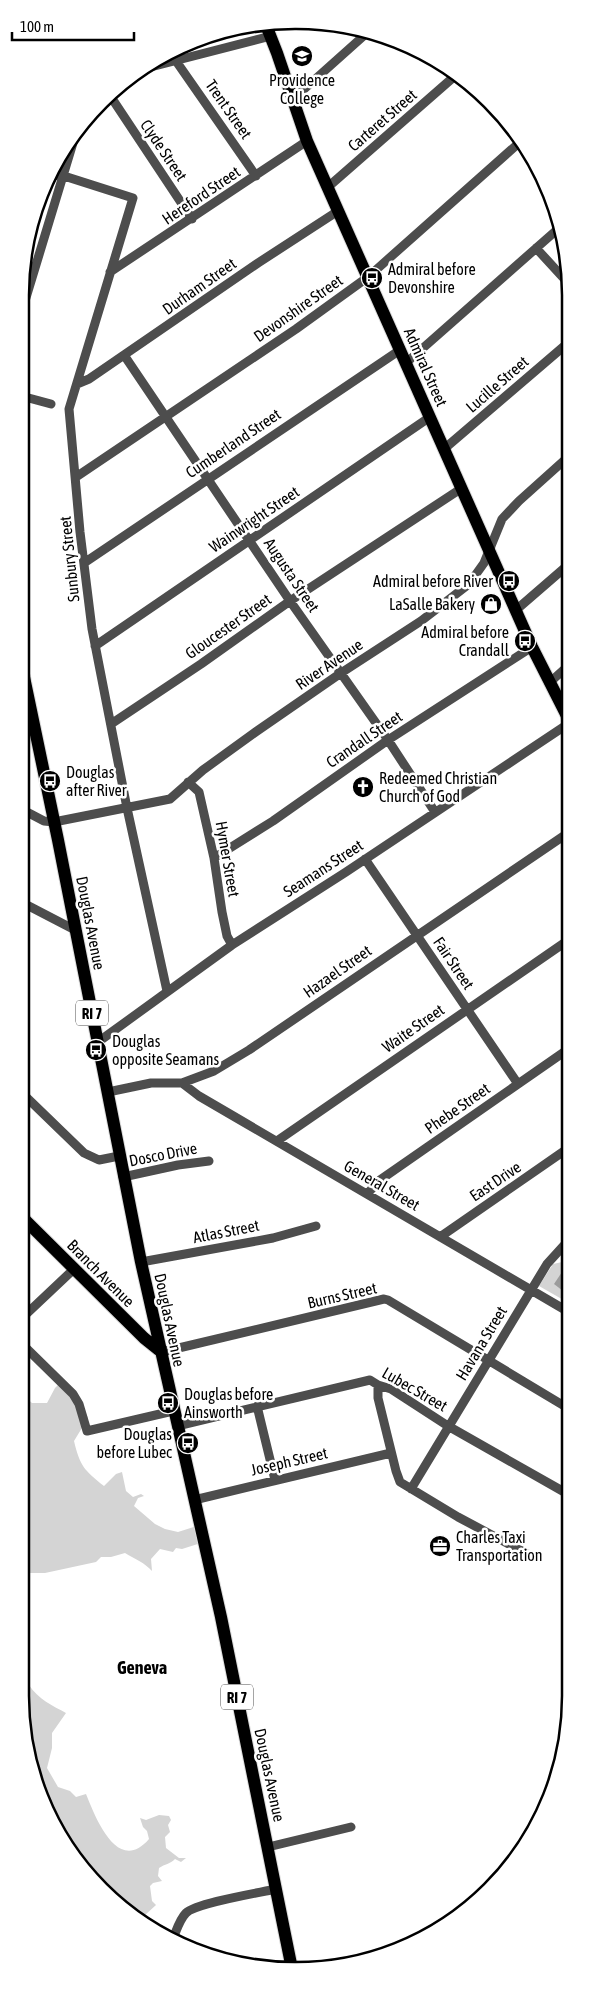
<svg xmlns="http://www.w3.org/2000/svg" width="591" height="1991" font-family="'Asap Condensed',sans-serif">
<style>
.green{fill:#d4d4d4}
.water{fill:#9b9b9b}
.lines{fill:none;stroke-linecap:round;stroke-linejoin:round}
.major-casing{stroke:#dbdbdb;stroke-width:14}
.minor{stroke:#4d4d4d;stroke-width:9}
.major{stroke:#000;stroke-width:12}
.labels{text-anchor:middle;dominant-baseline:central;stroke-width:5;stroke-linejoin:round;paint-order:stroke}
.shield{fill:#fff;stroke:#4c4c4c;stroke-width:1}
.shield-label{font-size:15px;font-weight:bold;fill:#000}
.poi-label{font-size:16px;fill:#000;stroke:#fff;text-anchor:start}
.street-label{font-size:16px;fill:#000;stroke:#fff}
.neighbourhood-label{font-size:18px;font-weight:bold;fill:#000;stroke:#fff}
.rim{fill:none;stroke:#000;stroke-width:2.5}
</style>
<rect width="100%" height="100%" fill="#fff"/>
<!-- green -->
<path class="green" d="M567,1261V1302L539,1286L553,1264Z
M63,1380L77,1393L88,1418L74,1441C80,1466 84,1470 104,1486L116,1474L122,1472L126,1491L133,1497L141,1494L144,1496L138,1498L134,1506L155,1524L165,1529L178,1532L200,1525L204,1542L182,1549L176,1548L173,1552L160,1549L151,1559L152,1571C145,1563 135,1559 125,1553L111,1557H101L96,1562L45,1573H29L20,1571L21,1393L32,1403H47L55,1388Z
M20,1667C24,1673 25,1679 29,1685C38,1699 53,1706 66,1713L52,1733V1748L47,1768L58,1787L70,1791L76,1797L86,1794C96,1819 118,1875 149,1839L147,1831L143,1827L140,1818L146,1820L159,1815L169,1816L171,1820L168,1825L170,1832L165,1837L166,1848L179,1858H186L181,1862L175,1859C170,1864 165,1864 159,1868L158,1876L162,1881L153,1883L150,1886L152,1901L156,1905L144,1916L143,1919L89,1877L41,1801L20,1696Z"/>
<!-- water -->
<path class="water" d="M567,1271V1294L554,1284L562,1272Z"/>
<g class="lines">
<!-- major casing -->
<g class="major-casing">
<path id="major" d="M266,25L277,53L307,141L532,647L568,718
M24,677L58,840L141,1262L221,1617L292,1969
M22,1217L144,1338L159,1350"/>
</g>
<!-- minor -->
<path class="minor" d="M176,61L256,176
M139,70L271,36
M111,97L192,219
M293,99L368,32
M53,175L64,176L133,198L69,409L80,532L92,629L127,808L167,991
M328,187L456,75
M536,248L569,284
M110,272L307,141
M25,301L76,133
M124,355L290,601L388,740L435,812
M406,363L559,228
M77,384L89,379L258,263L338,211
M25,397L51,404
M444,449L569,342
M76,477L296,329L368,277L520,142
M84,563L400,350
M516,610L568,565
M95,646L430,417
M549,683L568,666
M111,724L201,664L290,601L462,488
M188,782L199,792L214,858L222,912L227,936L232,945
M23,810L44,821L54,822L170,799L203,770L257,731L341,673L421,621L469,584L484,563L502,519L519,501L568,457
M214,858L273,821L388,740L532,647
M365,859L518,1084
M23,903L75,930
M98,1042L232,945L346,872L568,724
M182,1083L199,1096L235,1117L567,1311
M108,1092L151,1083H182L214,1071L249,1050L568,833
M22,1093L84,1153L99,1160L119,1156
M277,1141L567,941
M123,1177L178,1165L209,1161
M367,1194L380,1180L567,1050
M440,1237L567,1149
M141,1262L273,1238L316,1226
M21,1319L74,1269
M21,1343L73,1394L79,1404L87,1431L173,1411
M159,1350L166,1351L384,1299L388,1300L566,1407
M378,1385V1398L396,1471L400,1482L458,1517L533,1557
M257,1406L275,1480
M177,1426L370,1380L378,1385L391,1389L448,1426L566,1493
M411,1489L547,1264L567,1242
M194,1500L391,1453
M268,1847L351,1827
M172,1941C176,1932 179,1920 186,1913C196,1903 258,1893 276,1889"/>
<!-- major -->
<use href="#major" class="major"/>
</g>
<!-- icons -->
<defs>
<g id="university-disc" transform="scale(1.125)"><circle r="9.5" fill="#000" stroke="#fff"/><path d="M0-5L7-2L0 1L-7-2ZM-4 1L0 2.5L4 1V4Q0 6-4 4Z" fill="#fff"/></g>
<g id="bus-disc" transform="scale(1.125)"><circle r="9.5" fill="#000" stroke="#fff"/><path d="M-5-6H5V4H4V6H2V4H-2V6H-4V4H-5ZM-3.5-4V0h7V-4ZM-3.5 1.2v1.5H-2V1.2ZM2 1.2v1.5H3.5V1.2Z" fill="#fff"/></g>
<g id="shop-disc" transform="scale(1.125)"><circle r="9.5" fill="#000" stroke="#fff"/><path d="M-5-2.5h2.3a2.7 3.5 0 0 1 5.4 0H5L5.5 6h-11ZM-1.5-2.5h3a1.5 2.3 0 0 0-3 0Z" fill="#fff"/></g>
<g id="church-disc" transform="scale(1.125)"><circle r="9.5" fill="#000" stroke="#fff"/><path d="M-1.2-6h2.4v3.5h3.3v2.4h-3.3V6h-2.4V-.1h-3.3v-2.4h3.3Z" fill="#fff"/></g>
<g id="office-disc" transform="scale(1.125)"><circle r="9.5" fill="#000" stroke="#fff"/><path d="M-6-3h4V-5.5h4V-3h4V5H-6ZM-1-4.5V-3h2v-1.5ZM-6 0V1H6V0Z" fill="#fff"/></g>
</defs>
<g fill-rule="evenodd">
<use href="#university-disc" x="302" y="56"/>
<use href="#bus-disc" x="372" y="278"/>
<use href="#bus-disc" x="509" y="581"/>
<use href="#shop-disc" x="491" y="604"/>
<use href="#bus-disc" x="525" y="641"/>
<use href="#bus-disc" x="50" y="781"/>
<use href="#church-disc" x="363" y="787"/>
<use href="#bus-disc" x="96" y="1050"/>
<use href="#bus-disc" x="168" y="1403"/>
<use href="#bus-disc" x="188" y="1443"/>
<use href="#office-disc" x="440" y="1546"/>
</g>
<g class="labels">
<!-- shield labels -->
<g class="shield">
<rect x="76" y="1000.5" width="32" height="25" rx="4"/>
<rect x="221" y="1684.5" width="32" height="25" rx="4"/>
</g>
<g class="shield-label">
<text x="92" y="1013">RI 7</text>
<text x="237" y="1697">RI 7</text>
</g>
<!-- poi labels -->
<g class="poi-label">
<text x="302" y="80" text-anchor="middle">Providence<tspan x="302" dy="18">College</tspan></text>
<text x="388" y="269">Admiral before<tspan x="388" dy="18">Devonshire</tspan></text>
<text x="493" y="581" text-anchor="end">Admiral before River</text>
<text x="475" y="604" text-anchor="end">LaSalle Bakery</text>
<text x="509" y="632" text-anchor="end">Admiral before<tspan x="509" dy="18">Crandall</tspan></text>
<text x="66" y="772">Douglas<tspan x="66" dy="18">after River</tspan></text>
<text x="379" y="778">Redeemed Christian<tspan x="379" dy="18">Church of God</tspan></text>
<text x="112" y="1041">Douglas<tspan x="112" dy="18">opposite Seamans</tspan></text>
<text x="184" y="1394">Douglas before<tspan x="184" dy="18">Ainsworth</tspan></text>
<text x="172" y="1434" text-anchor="end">Douglas<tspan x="172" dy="18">before Lubec</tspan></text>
<text x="456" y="1537">Charles Taxi<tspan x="456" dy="18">Transportation</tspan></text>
</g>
<!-- street labels -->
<g class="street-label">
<text transform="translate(229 109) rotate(55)">Trent Street</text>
<text transform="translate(382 120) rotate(-41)">Carteret Street</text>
<text transform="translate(164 150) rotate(56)">Clyde Street</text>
<text transform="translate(201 195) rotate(-34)">Hereford Street</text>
<text transform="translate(199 286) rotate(-35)">Durham Street</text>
<text transform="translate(298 308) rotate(-35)">Devonshire Street</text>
<text transform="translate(426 367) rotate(66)">Admiral Street</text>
<text transform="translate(497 384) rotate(-41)">Lucille Street</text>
<text transform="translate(233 443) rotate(-34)">Cumberland Street</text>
<text transform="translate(254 519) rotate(-34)">Wainwright Street</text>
<text transform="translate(69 559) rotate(-96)">Sunbury Street</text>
<text transform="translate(292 575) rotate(56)">Augusta Street</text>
<text transform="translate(228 626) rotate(-35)">Gloucester Street</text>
<text transform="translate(329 664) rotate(-34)">River Avenue</text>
<text transform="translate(364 739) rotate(-34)">Crandall Street</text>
<text transform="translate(228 859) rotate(80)">Hymer Street</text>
<text transform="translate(323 868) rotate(-33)">Seamans Street</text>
<text transform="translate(91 923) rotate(79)">Douglas Avenue</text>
<text transform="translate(454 963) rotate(56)">Fair Street</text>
<text transform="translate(337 971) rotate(-35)">Hazael Street</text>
<text transform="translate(413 1028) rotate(-35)">Waite Street</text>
<text transform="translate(457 1108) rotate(-35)">Phebe Street</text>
<text transform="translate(163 1154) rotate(-11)">Dosco Drive</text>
<text transform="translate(495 1181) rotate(-34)">East Drive</text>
<text transform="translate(382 1185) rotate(30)">General Street</text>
<text transform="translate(226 1231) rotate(-11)">Atlas Street</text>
<text transform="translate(101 1273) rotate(45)">Branch Avenue</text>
<text transform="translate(342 1295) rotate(-13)">Burns Street</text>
<text transform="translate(170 1320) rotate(78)">Douglas Avenue</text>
<text transform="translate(481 1343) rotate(-59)">Havana Street</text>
<text transform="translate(415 1389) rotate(30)">Lubec Street</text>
<text transform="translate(289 1461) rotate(-13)">Joseph Street</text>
<text transform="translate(270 1775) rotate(78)">Douglas Avenue</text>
</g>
<!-- neighbourhood labels -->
<g class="neighbourhood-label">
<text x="142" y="1667">Geneva</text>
</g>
</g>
<!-- crop -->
<path d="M0 0H591V1991H0ZM295 29H296A266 266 0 0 1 562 295V1696A266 266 0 0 1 296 1962H295A266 266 0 0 1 29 1696V295A266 266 0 0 1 295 29Z" fill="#fff" fill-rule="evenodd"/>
<path class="rim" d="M295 29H296A266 266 0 0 1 562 295V1696A266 266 0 0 1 296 1962H295A266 266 0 0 1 29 1696V295A266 266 0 0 1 295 29Z"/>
<!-- scale -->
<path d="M12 32v8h122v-8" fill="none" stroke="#000000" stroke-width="2.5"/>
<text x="20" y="32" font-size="15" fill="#000000" stroke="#ffffff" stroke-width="4" paint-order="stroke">100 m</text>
</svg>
